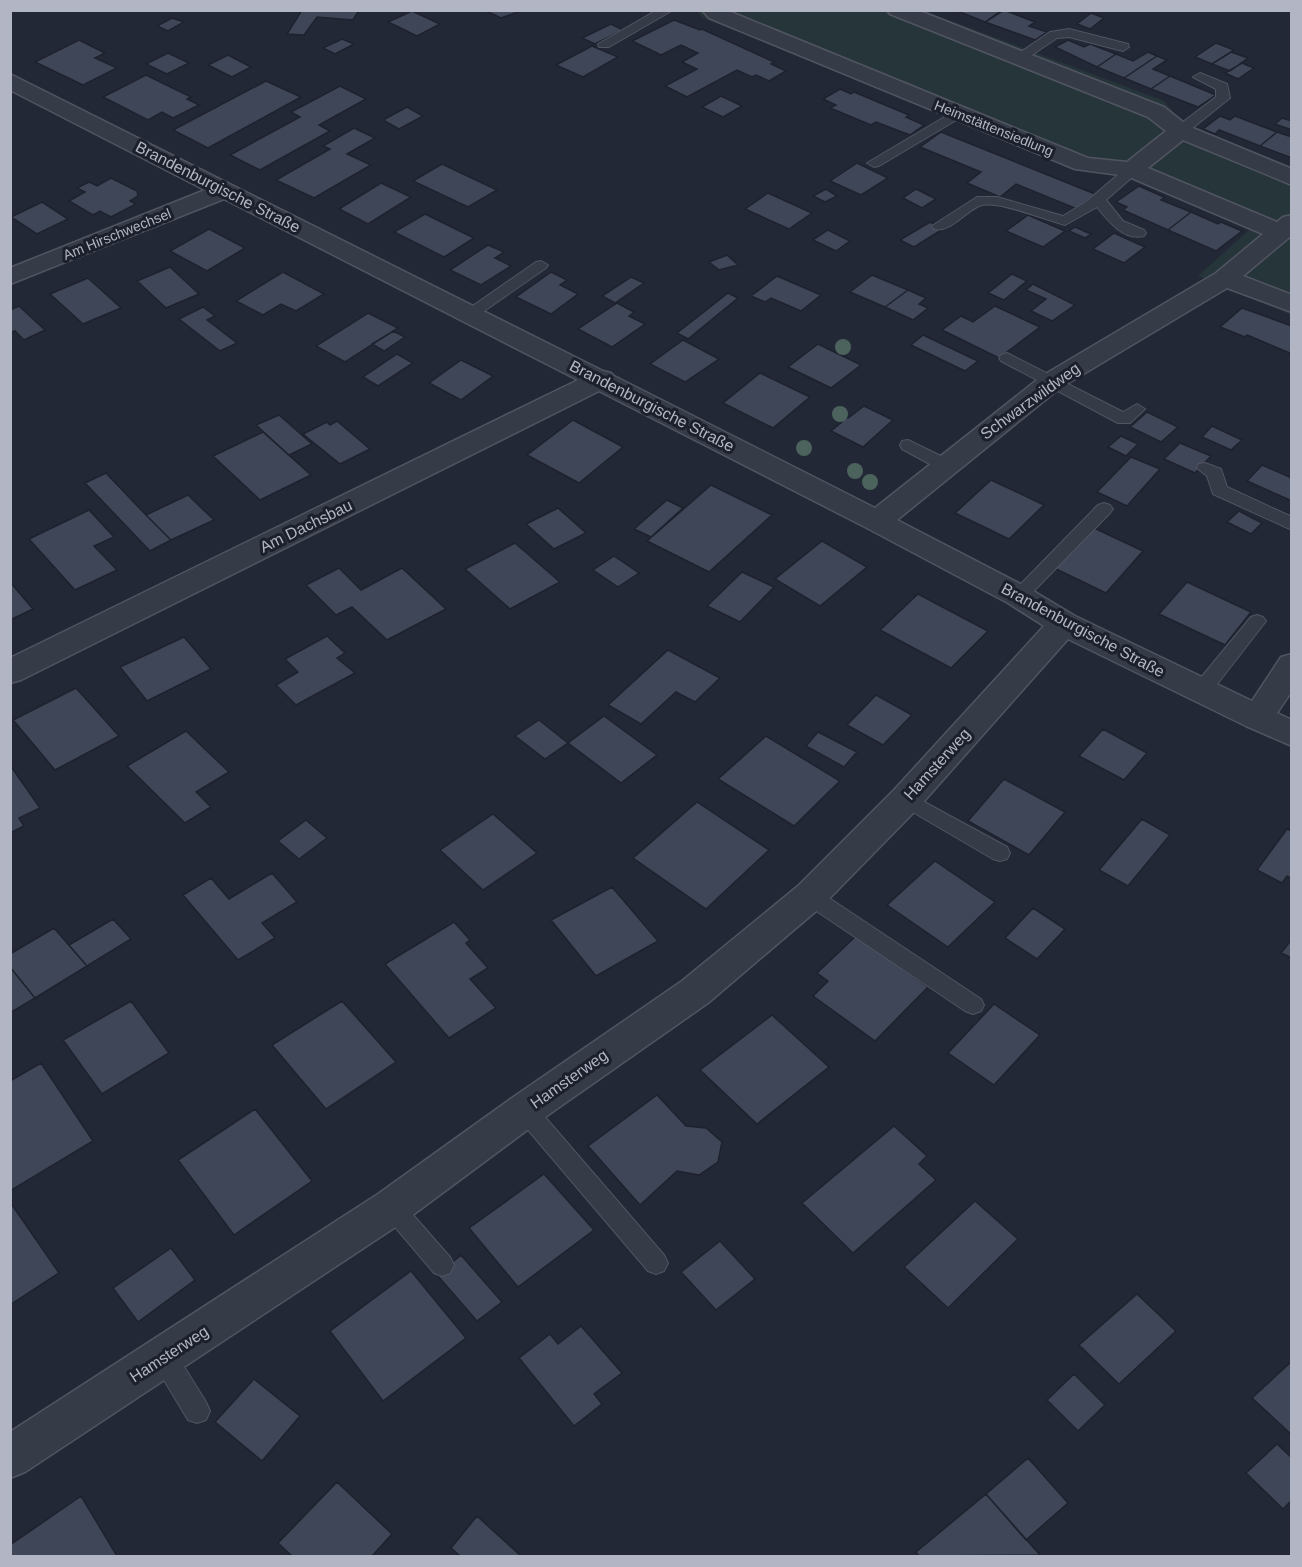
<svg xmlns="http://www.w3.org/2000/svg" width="1302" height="1567" font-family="Helvetica,sans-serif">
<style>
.green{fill:#263539}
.building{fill:#3f4657;stroke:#1e222e;stroke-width:1.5}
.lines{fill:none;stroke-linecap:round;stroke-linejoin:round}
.service-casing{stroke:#515562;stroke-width:2}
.minor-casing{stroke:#515562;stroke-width:3}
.service{fill:#363b48;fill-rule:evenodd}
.minor{fill:#363b48;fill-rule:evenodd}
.tree{fill:#4b635c}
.labels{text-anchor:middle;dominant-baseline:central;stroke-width:6;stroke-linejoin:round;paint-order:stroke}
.far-street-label{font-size:14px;fill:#b1b5c4;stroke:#1c202c}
.street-label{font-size:16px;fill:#b1b5c4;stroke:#1c202c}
</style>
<rect width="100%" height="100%" fill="#232837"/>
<!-- green -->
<path class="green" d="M697,11H925L1164,101L1184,124L1291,166V315L1198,276L1249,230L1120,174L1070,168L702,17Z"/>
<!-- building -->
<path class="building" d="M302,10H359L353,20L317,17L304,35L287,34Z
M484,10H523L501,18Z
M955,10H1002L985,22Z
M1004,10L1035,22L1029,26L1047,32L1035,40L985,22Z
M412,11L440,24L417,36L388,22Z
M1091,13L1104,18L1090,29L1077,24Z
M172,18L184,22L168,31L157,26Z
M674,20L700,30L702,29L774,62L771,64L786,71L769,81L756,75L752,77L737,70L687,97L665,86L697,69L682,62L698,53L681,45L661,55L632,41Z
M611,24L623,30L595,44L582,38Z
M342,39L354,44L335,54L323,48Z
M79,40L105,53L95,58L117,68L83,85L35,62Z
M1068,40L1084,47L1090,44L1116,54L1097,67L1055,47Z
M1216,43L1234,50L1212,64L1195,57Z
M592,46L618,57L583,77L556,65Z
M1148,52L1157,56L1124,78L1097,67L1116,54L1133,61Z
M1231,52L1248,58L1230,71L1212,64Z
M168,53L189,63L167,74L146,64Z
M228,55L251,67L232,77L208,65Z
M1157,56L1167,60L1153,69L1170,76L1151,89L1124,78Z
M1242,63L1254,68L1238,79L1225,73Z
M146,75L191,97L187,99L199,105L173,118L162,112L148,120L103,97Z
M1170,76L1216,95L1198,107L1151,89Z
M266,81L301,97L208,148L173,130Z
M340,86L366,99L319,125L330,131L260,170L230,155L300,117L291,112Z
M840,89L851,94L854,92L909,115L906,117L924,125L910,135L876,122L871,125L830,108L836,105L823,99Z
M721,96L742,106L723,117L702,107Z
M407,107L423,116L399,129L383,120Z
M1220,116L1230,120L1235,116L1277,132L1260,146L1219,130L1215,134L1203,129Z
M1282,118L1292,121V130L1275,124Z
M354,128L375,138L347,154L371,165L314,198L276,180L330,149L323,146Z
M941,132L1095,194L1077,209L1016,184L1000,197L967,183L981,172L920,147Z
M1277,132L1292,137V158L1260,146Z
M857,163L888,178L861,195L830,181Z
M442,164L497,190L468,207L413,181Z
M111,178L137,191L138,196L130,201L136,204L111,217L100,211L93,215L69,201L85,192L77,188L89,182L97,186Z
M381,183L411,197L368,224L339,209Z
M1139,186L1164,197L1161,200L1191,212L1168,230L1123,210L1127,207L1116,202Z
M826,189L837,196L825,202L813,196Z
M916,189L936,199L922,208L903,198Z
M768,193L812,213L789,229L745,209Z
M42,202L68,219L37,234L11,217Z
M1191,212L1218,224L1221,222L1242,231L1216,251L1168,230Z
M425,214L474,238L444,257L394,232Z
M1028,215L1065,231L1043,247L1006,231Z
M930,222L943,229L914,247L900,240Z
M1075,227L1091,234L1085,238L1069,231Z
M209,229L245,248L207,271L170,251Z
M828,230L850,241L836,251L813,240Z
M1114,233L1145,247L1124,263L1093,249Z
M488,245L504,252L495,258L511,266L481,285L450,270Z
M727,255L738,265L719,270L709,262Z
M170,267L199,294L166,308L137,281Z
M283,272L324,294L296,311L281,304L263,315L236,301Z
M551,272L567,280L560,285L578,294L551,314L516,297Z
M1012,274L1027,281L1004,300L988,293Z
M872,275L908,290L885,307L850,292Z
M777,276L821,295L801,311L771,298L765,302L751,296Z
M631,277L644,283L615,303L602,296Z
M88,278L121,308L83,324L50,294Z
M1033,284L1075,305L1052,321L1031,311L1046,299L1026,290Z
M908,290L926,298L919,304L928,308L913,320L885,307Z
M728,293L738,298L688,339L677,333Z
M617,303L634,312L629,316L645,324L612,347L578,329Z
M19,306L45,330L24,340L15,331L10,333V310Z
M995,306L1040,327L999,358L942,330L961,316L973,322Z
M203,307L215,316L207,320L237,343L220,351L179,319Z
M1242,308L1292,326V354L1247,335L1245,337L1220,327Z
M368,313L398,328L345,362L316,346Z
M393,331L405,337L384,351L372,344Z
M923,335L978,361L965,371L911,345Z
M683,340L719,359L685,382L650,364Z
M818,344L861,365L831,388L788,367Z
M397,354L413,363L378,386L363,377Z
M461,360L493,376L461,400L429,383Z
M760,373L810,397L773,428L723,403Z
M864,406L893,420L863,447L831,431L842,422L837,420L842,415L848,418Z
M1147,412L1178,427L1161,442L1130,427Z
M279,415L312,444L289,455L256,425Z
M573,420L623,447L579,483L527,455Z
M337,421L370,449L340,464L303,434L327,422L330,425Z
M1212,426L1242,440L1231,450L1202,437Z
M263,432L311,475L260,500L213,456Z
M1121,436L1138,444L1126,456L1108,447Z
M1180,443L1211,456L1195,473L1164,459Z
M1131,457L1160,469L1127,506L1097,492Z
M1262,465L1292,478V501L1247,481Z
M106,473L146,515L171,540L150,551L85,483Z
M991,480L1044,505L1009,539L955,513Z
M711,485L772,515L709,572L647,541Z
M188,495L214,520L171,540L146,515Z
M667,500L683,508L651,537L634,529Z
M558,508L586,533L554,549L526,524Z
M89,510L114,537L94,546L117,570L75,590L29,539Z
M1239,511L1262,523L1251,534L1227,522Z
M1092,527L1143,551L1106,593L1054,568Z
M822,541L867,567L820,606L775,579Z
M515,543L560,582L510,609L465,569Z
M614,556L639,573L618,587L593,570Z
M339,568L361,590L402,568L446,609L387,640L352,607L336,615L306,585Z
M742,572L774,587L740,622L707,606Z
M10,582L33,609L10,620Z
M1187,582L1251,612L1225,645L1159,614Z
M918,594L988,631L951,668L880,630Z
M327,636L345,653L337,658L355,673L296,705L276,685L298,672L285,659Z
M184,637L211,669L147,701L120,667Z
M668,650L720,678L695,702L676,692L641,724L608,705Z
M76,688L119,736L55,770L13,720Z
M876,695L912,715L883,745L847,725Z
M604,716L657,755L621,783L568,743Z
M539,720L568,743L545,759L515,736Z
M1103,729L1147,753L1124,780L1079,756Z
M186,731L229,772L196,792L211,807L185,823L127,766Z
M818,732L857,752L844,767L806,746Z
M766,736L840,781L794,826L718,779Z
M10,765L40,808L19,818L24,826L10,833Z
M1004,779L1065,812L1029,855L968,821Z
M697,802L769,850L706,909L633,858Z
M493,814L537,853L483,890L440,850Z
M1142,819L1170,835L1128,886L1099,870Z
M306,820L327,838L299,859L278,841Z
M1287,829L1292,831V879L1287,876L1282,883L1257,870Z
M935,861L995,902L948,947L887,905Z
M272,873L297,902L262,923L275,938L238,960L183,895L211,878L229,899Z
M612,887L658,941L596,976L551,920Z
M1033,908L1065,929L1037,959L1005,938Z
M113,919L131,939L87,966L69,945Z
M454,922L470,940L466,943L488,968L470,979L496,1008L449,1038L385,964Z
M54,928L87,966L35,998L10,967V954Z
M856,936L928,987L875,1041L813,996L828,981L817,973Z
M1292,939V958L1281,953Z
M10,967L35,998L10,1013Z
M131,1001L169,1053L102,1094L63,1040Z
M342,1001L396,1062L326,1109L272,1045Z
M994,1004L1040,1035L994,1085L948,1053Z
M772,1015L829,1067L757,1124L700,1070Z
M41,1063L93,1141L10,1191V1081Z
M657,1095L686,1126L706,1128L722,1142L718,1162L699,1175L677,1171L640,1205L588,1146Z
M255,1109L312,1181L234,1235L178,1160Z
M894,1126L927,1156L919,1164L936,1180L853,1253L802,1203Z
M544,1174L594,1230L518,1287L469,1228Z
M975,1201L1018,1239L948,1308L904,1267Z
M10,1202L59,1273L10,1305Z
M720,1241L755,1279L716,1310L681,1272Z
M171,1248L195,1280L138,1322L113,1288Z
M461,1255L502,1302L477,1321L437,1275Z
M411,1271L466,1338L383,1401L330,1331Z
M1137,1294L1176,1331L1119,1384L1079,1345Z
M581,1326L622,1373L594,1394L602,1404L574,1426L519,1358L550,1334L558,1344Z
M1292,1361V1435L1252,1398Z
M1074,1374L1105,1405L1078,1431L1047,1400Z
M254,1379L300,1416L262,1461L215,1422Z
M1277,1444L1292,1458V1500L1283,1509L1246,1473Z
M1028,1458L1068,1503L1026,1540L986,1494Z
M337,1482L392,1534L372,1556H292L278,1543Z
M986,1494L1040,1555L919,1556L916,1552Z
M81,1496L117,1556H10V1545Z
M477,1516L521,1556H460L451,1548Z"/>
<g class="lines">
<!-- service casing -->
<g class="service-casing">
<path id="service" d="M657,10H673L609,47H599L598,44Z
M1069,29L1128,44L1129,47L1123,51L1069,37L1057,38L1023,61L1018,62L1012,58L1050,32Z
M1200,73L1227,84L1230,98L1185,134H1175L1173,131L1175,128L1216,97V89L1193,77Z
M958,109L965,113L963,116L879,166L874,167L867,163Z
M1132,166L1139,170L1137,173L1106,200L1123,221L1144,230L1146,233L1144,236C1124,241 1108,221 1097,207L1065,225C1045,220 996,199 979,206C965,212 950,233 934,229L932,226L977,197H997L1063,216L1086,202L1127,167Z
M541,261L548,265L546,268L474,318H464L461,315L464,312L536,262Z
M1007,353L1123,412L1137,404L1145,409L1130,423H1118L1001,361L999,358L1001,355Z
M908,440L951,461L953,465L951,469H939L902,449L900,445L902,441Z
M1205,463L1221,469L1227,487L1292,517V530L1213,494L1207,476L1197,468L1199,464Z
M1104,503L1110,505L1113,509L1110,513L1025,600H1013L1010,596L1013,592L1098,505Z
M1257,615L1263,617L1266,621L1263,625L1208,696L1201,698L1194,696L1192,691L1194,686L1251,617Z
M906,792L1007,847L1010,853L1007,859L1000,861L993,859L899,804L896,799L899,794Z
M810,888L817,890L981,999L984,1005L981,1011L973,1014L965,1011L803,902L800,896L803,890Z
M525,1100L533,1103L664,1255L668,1263L664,1271L656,1274L648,1271L517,1117L514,1110L517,1103Z
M392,1196L400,1200L450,1257L454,1265L450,1273L442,1276L434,1273L384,1214L380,1207L384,1200Z
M164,1345L173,1349L206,1402L210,1411L206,1420L197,1423L188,1420L155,1365L152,1357L155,1349Z"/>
</g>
<!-- minor casing -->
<g class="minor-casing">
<path id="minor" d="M702,10H726L1088,158L1127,162L1166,131L1148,117L890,14L887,10H917L1164,107L1188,126L1292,169V185L1183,140L1148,168L1277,222L1283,217L1292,215V235L1243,276L1292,295V312L1227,288L1060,388L897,520L1030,589L1075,616L1252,701L1281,657L1292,654V691L1277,713L1292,720V746L1246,726L1068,639L918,808L822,906L708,1003L538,1122L406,1220L25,1472L10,1478V1432L378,1194L512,1098L682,981L798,886L894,790L1044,626L1008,603L867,528L599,391L21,680L10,683V658L578,380L224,199L10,284V268L205,190L10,90V74L603,371L611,373L614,376L875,508L1042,376L1216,273L1263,234L1127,176L1075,169L709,18Z"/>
</g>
<!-- service -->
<use href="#service" class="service"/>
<!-- minor -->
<use href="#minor" class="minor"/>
</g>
<!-- trees -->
<g class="tree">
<circle cx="843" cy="347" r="8"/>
<circle cx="840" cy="414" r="8"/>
<circle cx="804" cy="448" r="8"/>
<circle cx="855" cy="471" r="8"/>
<circle cx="870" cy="482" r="8"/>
</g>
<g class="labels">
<!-- far-street labels -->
<g class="far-street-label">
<text transform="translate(994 128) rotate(22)">Heimstättensiedlung</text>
<text transform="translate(117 234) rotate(-22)">Am Hirschwechsel</text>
</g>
<!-- street labels -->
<g class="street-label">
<text transform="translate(218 187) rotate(27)">Brandenburgische Straße</text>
<text transform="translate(1030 401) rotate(-36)">Schwarzwildweg</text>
<text transform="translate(652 406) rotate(27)">Brandenburgische Straße</text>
<text transform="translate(306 526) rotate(-26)">Am Dachsbau</text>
<text transform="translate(1083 630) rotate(28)">Brandenburgische Straße</text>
<text transform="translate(937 764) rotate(-48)">Hamsterweg</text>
<text transform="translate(569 1079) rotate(-35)">Hamsterweg</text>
<text transform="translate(169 1354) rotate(-33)">Hamsterweg</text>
</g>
</g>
<!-- border -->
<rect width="1302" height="1567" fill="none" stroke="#b1b5c4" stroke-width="24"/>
</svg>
